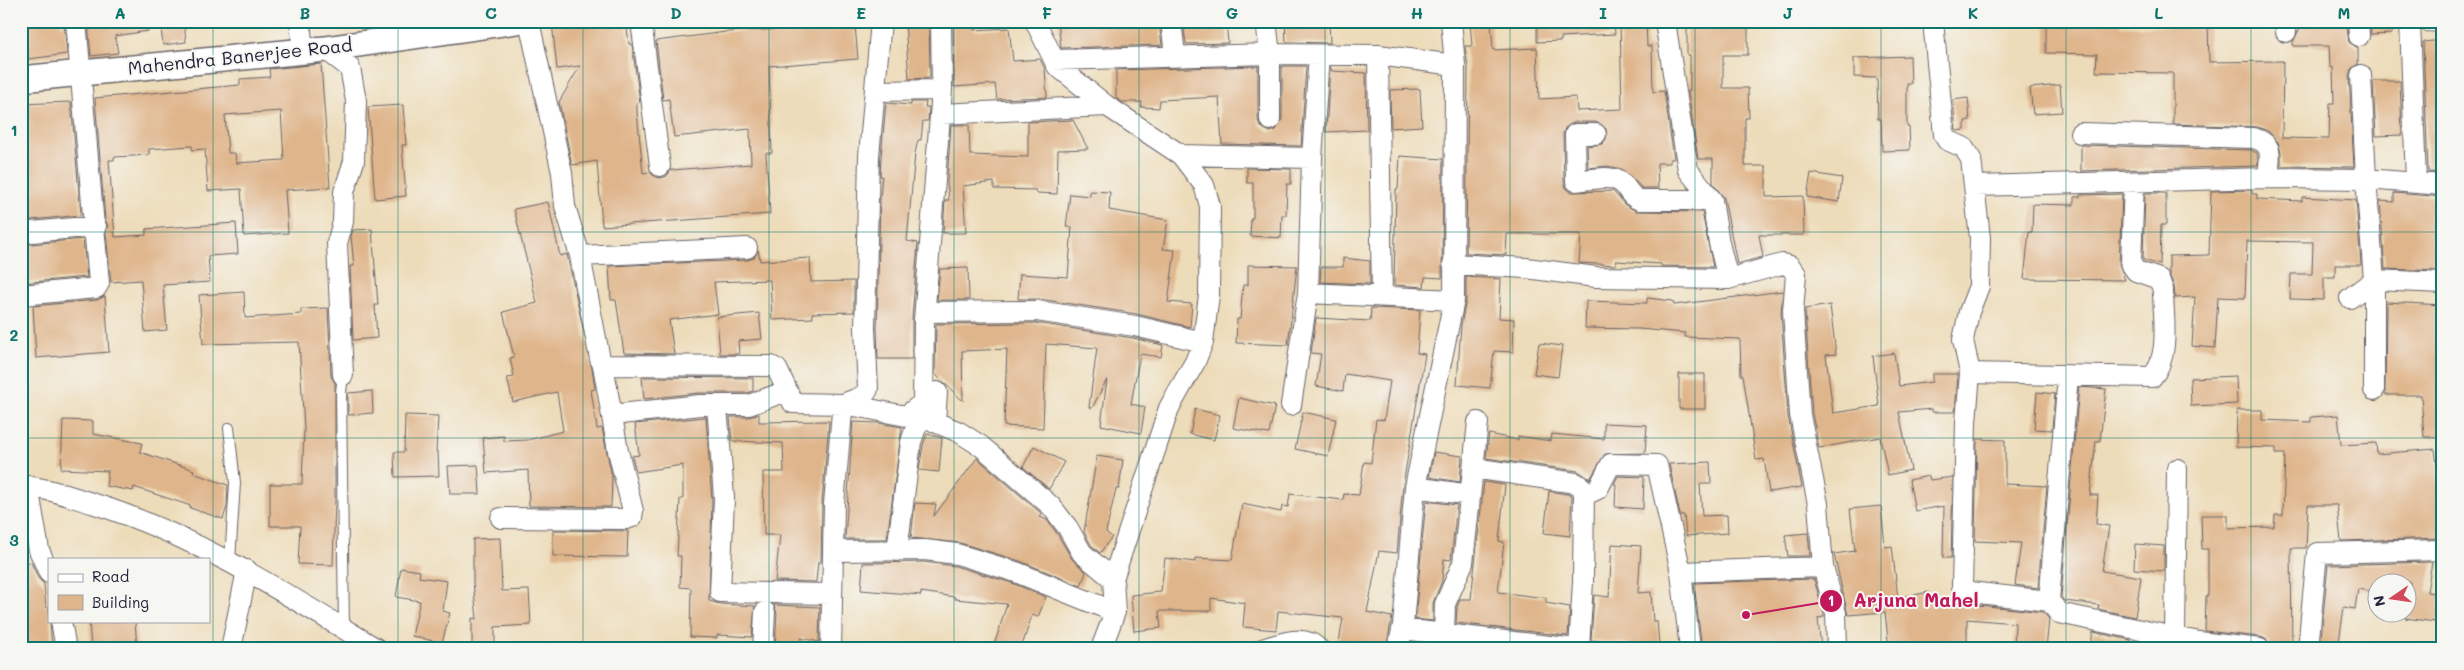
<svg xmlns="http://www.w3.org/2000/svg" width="2464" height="670" font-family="Mali,sans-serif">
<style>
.building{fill:#dfb58b;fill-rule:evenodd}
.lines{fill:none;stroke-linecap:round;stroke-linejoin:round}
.service-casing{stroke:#696367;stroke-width:12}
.minor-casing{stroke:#696367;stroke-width:22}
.tertiary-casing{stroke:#696367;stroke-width:28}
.service{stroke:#fff;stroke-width:10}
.minor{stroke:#fff;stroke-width:20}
.tertiary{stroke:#fff;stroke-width:25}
.grid{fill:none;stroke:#0f766e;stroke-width:1;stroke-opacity:0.55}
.labels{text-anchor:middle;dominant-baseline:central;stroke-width:4;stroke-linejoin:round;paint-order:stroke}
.street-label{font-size:18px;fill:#22223b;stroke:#f6f6f2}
.leader{fill:none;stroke:#c2185b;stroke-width:2}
.callout-dot{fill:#c2185b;stroke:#f6f6f2;stroke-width:2}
.mark-label{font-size:15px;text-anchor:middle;font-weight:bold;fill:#fff}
.callout-label{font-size:19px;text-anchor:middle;font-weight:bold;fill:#c2185b;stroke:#f6f6f2;stroke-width:4;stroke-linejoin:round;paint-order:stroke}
.neatline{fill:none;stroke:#0f766e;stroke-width:2}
.grid-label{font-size:16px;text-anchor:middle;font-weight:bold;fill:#0f766e}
</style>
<rect width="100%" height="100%" fill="#f6f6f2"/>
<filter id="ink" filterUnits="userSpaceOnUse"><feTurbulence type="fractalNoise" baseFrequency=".02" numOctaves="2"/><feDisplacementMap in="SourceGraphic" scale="10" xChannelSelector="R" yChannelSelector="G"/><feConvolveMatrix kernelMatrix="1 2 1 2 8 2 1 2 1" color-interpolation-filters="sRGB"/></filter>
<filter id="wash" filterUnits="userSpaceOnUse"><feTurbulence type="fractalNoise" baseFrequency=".0096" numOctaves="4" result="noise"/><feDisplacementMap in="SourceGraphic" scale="20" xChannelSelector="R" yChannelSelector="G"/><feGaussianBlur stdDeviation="1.12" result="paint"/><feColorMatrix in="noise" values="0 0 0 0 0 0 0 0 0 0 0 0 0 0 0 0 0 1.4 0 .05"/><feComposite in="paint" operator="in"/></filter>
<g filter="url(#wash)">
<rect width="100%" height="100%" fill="#eddcb9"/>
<g id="blocks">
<!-- building -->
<path class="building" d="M21,21H60V25L64,24L67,54L21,60Z
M88,21H147L148,31L115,36L118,53L91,56Z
M160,21H184L186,42L163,45Z
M568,21H626L629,44H632L640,102L637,103V112L643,173L650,172L655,177L661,178L667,176L671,170L751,164L750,129L674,137L669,99L663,100L656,41L726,32L855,25L858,59L769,66L772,153H766L770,214L602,226L597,161L572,165L559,102L580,66L557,69L552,23Z
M922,21H929L930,78L909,79L905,23Z
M974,21V30L1009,28L1013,61L1040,59L1045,69L1047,97L997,99L995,84L954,87L953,22Z
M1058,21H1156V24H1159L1162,45L1061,48Z
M1226,21L1228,43L1186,44L1183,22Z
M1285,21H1329L1330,43L1286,42Z
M1470,21H1491L1493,50L1537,48L1539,99L1576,97L1577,111L1622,109L1620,21H1646L1647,46H1652L1653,92L1664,91L1674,159H1670V163H1657L1658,188H1642L1622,169L1607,166L1588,168L1587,146L1602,144L1606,139V129L1596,122H1575L1565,128L1563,134L1564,182L1566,188L1571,192L1613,191L1624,204L1636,211L1702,212L1713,267L1661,266V264L1616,261V265L1579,263L1581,234H1507L1506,255L1466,253L1468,67L1465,46H1472Z
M1537,21H1614L1615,34L1561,37V41L1537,42Z
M2046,21H2121V26L2190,28V21H2208L2209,62L2283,61L2282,138L2329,139L2330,103H2334L2333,67H2330L2329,46H2293V42L2300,28V21H2346L2349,42L2358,48V64L2351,69L2349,76L2354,167L2281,166V152L2278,142L2268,131L2258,127L2173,124V73L2096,72L2097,54L2046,53Z
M2370,21H2392V34L2371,35Z
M1687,26H1748V55H1723V88H1748L1749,118H1745V166H1766V197L1803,196L1804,235H1759L1763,257L1737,264L1724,198L1713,183V159H1698L1688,91H1690V55H1687Z
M2443,40V173L2428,172L2423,42Z
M1910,56L1911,84H1907V127H1909L1910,150L1882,151L1881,119H1878L1877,78L1854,77V58Z
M321,64L330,187L285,190L288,233L244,236L241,189L208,191L205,149L192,150V146L149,149V155L114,157V160H109L115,237L146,235V229L236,223L238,254L208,256L210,282L163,285L167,330L145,332L141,280L111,282L106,232L108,225L105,219L95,98L240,85V79L270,77L269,69ZM281,111L284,160L236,163L235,153H228L225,115Z
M1258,66V120L1260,126L1270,132L1276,130L1282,120V66H1306L1301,146L1222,144L1219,97L1160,100L1159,108L1141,107L1142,102H1122L1116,98V70Z
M1330,66L1332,71L1366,73L1367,130L1326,132Z
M2373,81H2400L2402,135L2376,136Z
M2060,85L2062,112L2033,114L2030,88Z
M1420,89L1422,126L1391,128L1390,90Z
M1968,98L1970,120L1965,121V130L1956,131L1953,100Z
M71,102L81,215L21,221V104Z
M911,102H926L925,107H929L928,121H923L921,140H918L915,153L907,241L918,243L912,319V359H878L877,329L880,198L882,176H880L881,157L886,103L911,105Z
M403,105L406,145H402L406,196L375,199L368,107Z
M1073,120L1088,149L1058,150L1057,194L1036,193V190L994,189V182L963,186L966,233H943L945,200H949L947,182L951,125H969L970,155L1028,157V122Z
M2081,145L2251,150L2257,153L2258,163L2257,166L2081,171Z
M1400,156L1443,159L1442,278L1425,277L1424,287L1394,285L1396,189H1398Z
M1247,168L1291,169V184H1287L1286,215H1282L1281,238L1250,236L1251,218H1253V183H1247Z
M1811,173L1842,178L1839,202L1807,197Z
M2252,190V194H2257V199L2302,201V197L2356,200L2361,265H2335V277H2324V300L2290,299L2291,274H2312L2313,242L2247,241L2245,298L2218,297L2215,348L2192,346L2195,297L2175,298L2174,286L2169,274V256L2209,255L2211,191Z
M1090,191L1110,192L1109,210L1168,220L1163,249L1175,250L1168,302L1192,304L1190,327L1137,314L1039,299H1018L1020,274L1068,277L1072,227H1066L1070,194L1090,196Z
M2145,193H2166V225H2161L2160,265L2143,260Z
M2394,193L2443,197V271L2385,269L2380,201L2394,202Z
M2122,194L2119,264L2125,280L2024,279L2029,232H2032L2033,204L2074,205V197H2080V195Z
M548,202L560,256L567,254L568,259L592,369L595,389L591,390L597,429L602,428L612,477L611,507L529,506L528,470L486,473L483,438L504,436V441L528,440L563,431L557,392L513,402L507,378L514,377L510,358L514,357L503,312L537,303L514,209Z
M372,229L378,305H375L377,338L353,340L350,266H354L351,236L353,230Z
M83,239L87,277L21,283V245Z
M758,250L760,261L810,258L811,282L854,281V312L812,313L813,318L772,320L770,280L714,282L718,314L669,320L674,354L624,353L616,300H611L609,266L748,260L754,258Z
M1343,258L1370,261V284L1320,282L1321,267H1343Z
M1248,265L1297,266L1288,345L1236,343L1237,319H1240L1243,285H1248Z
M968,268L969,300H937L940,269Z
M1466,277L1501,279L1499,318L1514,319L1513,352L1494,351L1490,388L1457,385L1461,325L1466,300Z
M1783,291L1781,312L1788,416L1802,487L1769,492L1764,459L1756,460L1743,375H1741L1740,339L1685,337V333L1639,329L1585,328L1586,301L1647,303V298L1673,301L1674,305Z
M244,292L245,318L301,314V309L328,308L331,376L335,383V499L333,565L298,564L300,526H270V484H302L304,429L299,342L203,344L199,295Z
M105,296L109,352L36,358L33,306L97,300Z
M2386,302L2443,305V437H2424L2421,395H2385Z
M1830,305L1836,354L1826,355L1833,413L1879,406L1873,356L1894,353L1899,386L1932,382V374H1958L1955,412H1932V409L1899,412L1911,470L1888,475L1880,437L1819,448L1812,413L1805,311V309Z
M1371,308L1420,310L1417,353L1425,354L1403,485L1397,553L1379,551L1367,612L1392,617L1386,649H1338L1343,618L1278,611L1276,630L1243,627L1245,603L1211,598V611H1159L1161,628L1134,631L1131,595L1161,592L1165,558L1195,562V558L1232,560L1242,504L1281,512L1282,506L1288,507L1290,494L1343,500L1344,494L1359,495L1364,462L1371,463L1376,419L1384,420L1390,381L1345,374L1343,391L1316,386L1321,354L1311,353L1316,318L1370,321Z
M759,313L762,339L738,341L739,354H720L717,317Z
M1036,323L1133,338L1163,345L1161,357L1140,354L1131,404L1145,407L1141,433L1101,425L1107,379L1092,408L1089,407L1097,348L1046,344L1043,428L1004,426L1007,349L962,351L963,401L935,374L936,324Z
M1539,343L1562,346L1558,377L1534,374Z
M1679,374H1705V409H1679Z
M2236,376L2237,404L2191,406L2190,378Z
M642,377L753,378V391L747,393H699L644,399Z
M2079,387L2106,389L2100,441H2096L2090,495H2098L2096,524L2109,526L2102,571L2141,577L2135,617L2098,609L2099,605L2064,601L2061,597Z
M372,391L373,413L348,415V393Z
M2037,392L2055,394L2052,430L2034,429Z
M1239,398L1275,406L1269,434L1233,428Z
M1195,409L1220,415L1214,440L1190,434Z
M2237,410H2262V420L2311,422V417L2338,415L2341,445L2376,443L2377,454L2435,449L2443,517V538L2341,541L2337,505H2308L2306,548H2291L2292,649L2271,646L2267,640L2261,637L2205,631L2206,596H2208V549H2202L2201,515H2228V528L2274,527L2275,515H2283L2285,454H2276V448L2236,447Z
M1303,412L1336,419L1328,456L1295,449Z
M759,414V422L829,421L822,503L821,562H818L816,582L775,581L780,535H764L763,472H784L783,443L732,441L730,417H749Z
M405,415L438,416L436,452H438L439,476L395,477L394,452H404Z
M706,417L712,501L709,601L720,604L755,606L752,637L717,635V638L690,637L691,588L680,587L681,556H677L680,499H683V465L636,472L632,456L639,455L635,424Z
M63,420L93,421V434L142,443L140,452L194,470L193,473L228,485L227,507L223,519L190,508L191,506L134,487L133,491L106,486L108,471L61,469Z
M853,422L878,423L902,427L887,539H845Z
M1604,423L1647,425L1645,453L1605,454L1590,479L1578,471L1486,458L1489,434L1518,440V436L1551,441L1552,434L1604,439Z
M927,434L942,438L939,472L919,470L923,445Z
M1977,439L2005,440V484L2047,486L2038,588L2015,585L2021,543L1975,541Z
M1034,446L1064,462L1049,489L1023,467Z
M1434,452L1462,456L1460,482L1429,477Z
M1097,456L1123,460L1119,489H1116L1106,532L1112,537L1100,553L1091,545L1084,532Z
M977,458L1042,514L1040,517L1047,520L1058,535L1072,559L1086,572L1081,586L1020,561L960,543L911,538L915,503L936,504L934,516Z
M1710,462L1711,484H1700L1702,516L1727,515L1728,533L1686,536L1684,515H1680L1669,464Z
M478,465L480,494H450L448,466Z
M1618,476L1644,477L1643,509L1615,507L1616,484H1614Z
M1929,476L1930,480L1953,477L1951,558H1943L1944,506L1915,511L1909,480Z
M1484,482L1505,485L1499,541L1504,542L1498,592L1546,598V603L1570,607L1568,636L1456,623L1457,607L1460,599H1471Z
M1549,491L1572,495L1570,536L1544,533Z
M1426,501L1457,505L1451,560L1444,559L1442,581L1433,603V621L1415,619Z
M1881,506L1885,547L1892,546L1898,598L1929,592L1931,601L1959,599L1969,604L2043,612L2049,619L2046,649H2014L2015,623L1967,619V649H1889L1885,612L1848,615L1834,554L1855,551L1850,509Z
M553,530L628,531L627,557L553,556Z
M1808,533L1810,556H1788L1785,535Z
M500,538L502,591L529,590L531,625L495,627V649H472V618L477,619L473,582V539Z
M1612,544L1641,546L1638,593L1651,592L1653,621H1657L1659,644L1630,646L1629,644L1591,640L1594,595L1609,597Z
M2135,544L2164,546V571L2134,569Z
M31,562L38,578L44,584L46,607H49L52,649H26L25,646H21V563Z
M924,562L955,566L1012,583L1046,597L1038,617L1032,615L1021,649H993L1007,604L955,599V597L921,592V595L861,590L863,563Z
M2432,562L2427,592L2443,594V623L2405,618L2410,582H2376V592L2358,589L2355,609L2344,607L2338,649H2320L2328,565Z
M401,568L420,571L419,577L447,581L443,611L450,613L442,643L412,636L420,601L396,597Z
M1814,579L1824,615V617L1818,618L1821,649H1702L1694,583Z
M774,605L820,607L819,642L801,638V649H775L777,613Z
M89,621H135L137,649H91Z
M2093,632L2131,640L2130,649H2090Z"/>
</g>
</g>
<g filter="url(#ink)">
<use href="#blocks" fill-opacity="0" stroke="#696367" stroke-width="1"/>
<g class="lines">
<!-- service casing -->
<g class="service-casing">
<path id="service" d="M343,375L341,392L344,629
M229,428L235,483L230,561"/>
</g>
<!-- minor casing -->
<g class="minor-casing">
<path id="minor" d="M300,21L303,52
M529,21L562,173L565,206L580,256L600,359L603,365L771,366L777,369L793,403L844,404L906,416L937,392L935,422L959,432L981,446L1051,506L1068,528L1082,553L1113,579
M641,21L660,166
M1035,21L1057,66L1107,106L1181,155L1204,185L1210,206L1209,295L1203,342L1195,362L1169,408L1113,579L1115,612L1101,649
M1171,21L1175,55
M1266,21L1270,54V120
M1665,21L1688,170L1712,200L1719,243L1728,279
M1933,21L1944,135L1947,140L1963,147L1971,159L1980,238L1979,286L1969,312L1963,340L1970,373L1966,422L1962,587L1970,592L2049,601L2059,613L2199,642L2260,649
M2358,21L2359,36
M2410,21L2416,182
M2426,21L2443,22
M2286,32V21
M325,49L350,68L356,101L354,161L344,192L343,222L337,243L343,375
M1378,55L1382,297
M1054,60L1270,54L1378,55L1455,65
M2361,75L2366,179L2374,280V390
M876,91L942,90
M941,114L1107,106
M2080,133L2254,138C2276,145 2269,158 2268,178
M1596,134H1575L1576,181C1590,180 1612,173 1623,184C1630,191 1629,196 1640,200H1712
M1181,155L1312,158L1308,293L1291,405
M1312,158L1319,55
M1975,186L2268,178L2366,179L2443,185
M21,233L96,226
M580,256L747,248
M1453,264L1526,268L1596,277L1728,279L1782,264L1790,266L1796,274L1793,311L1800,415L1818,504L1823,567L1836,613L1837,649
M1308,293L1454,300
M21,295L96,288L99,283L76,21
M2350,298L2374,280L2443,283
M925,312L1037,311L1135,326L1203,342
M1970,373L2152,377C2171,355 2163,317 2163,290L2159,279L2136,271L2131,264L2134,182
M928,400L923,404L924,320L942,90L941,21
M717,405L724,498L720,592L832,594
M612,415L700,405H749L786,391
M1473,468L1576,483L1584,489L1583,582L1579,649
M21,486C46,487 71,497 95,504C198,537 285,593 377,649
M28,486L39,550L49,573
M1415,487L1470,495
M1585,495L1598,489L1611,464L1657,465L1681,572L1690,649
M501,518L626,519L632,517L633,511L618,451L603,365
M833,551L925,550L957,554L1016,572L1115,612
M897,551L911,442L915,430L932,401
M1681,572L1823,567
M2049,601L2068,376
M61,621L66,649
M1402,629L1576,649
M1444,634L1445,604L1463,563L1478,422
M2175,637L2177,469
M231,649L247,570
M763,649L765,612
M831,649L834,504L842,412L844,404C853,398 863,400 868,389L865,329L869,156L881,21
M1262,649C1280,644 1304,633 1319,649
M1398,649L1403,625L1415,487L1454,300L1455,65L1451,21
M2308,649L2317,553L2443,550"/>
</g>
<!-- tertiary casing -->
<g class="tertiary-casing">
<path id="tertiary" d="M21,79L325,49L517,21"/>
</g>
<!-- service -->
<use href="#service" class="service"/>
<!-- minor -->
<use href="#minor" class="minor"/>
<!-- tertiary -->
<use href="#tertiary" class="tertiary"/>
</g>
</g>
<!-- grid -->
<path class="grid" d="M213,21V649M398,21V649M583,21V649M769,21V649M954,21V649M1139,21V649M1325,21V649M1510,21V649M1695,21V649M1881,21V649M2066,21V649M2251,21V649M21,232H2443M21,438H2443"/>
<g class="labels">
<!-- street labels -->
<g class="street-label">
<text transform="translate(240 56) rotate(-6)">Mahendra Banerjee Road</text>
</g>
</g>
<!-- callouts -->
<path class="leader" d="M1746 615L1831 601"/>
<g class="callout-dot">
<circle cx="1746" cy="615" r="5"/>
<circle cx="1831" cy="601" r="12"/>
</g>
<g class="mark-label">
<text x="1831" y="606">1</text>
</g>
<g class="callout-label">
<text x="1916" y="607">Arjuna Mahel</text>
</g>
<!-- margin -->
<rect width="2464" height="670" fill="none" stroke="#f6f6f2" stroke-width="55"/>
<!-- legend -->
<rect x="48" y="558" width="162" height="65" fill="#f6f6f2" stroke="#a1a1a9"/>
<rect x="58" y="574" width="25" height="8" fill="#ffffff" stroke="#a1a1a9"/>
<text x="92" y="582" font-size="15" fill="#22223b">Road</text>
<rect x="58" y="595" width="25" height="15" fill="#dfb58b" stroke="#a1a1a9"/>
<text x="92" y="608" font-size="15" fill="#22223b">Building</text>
<!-- north arrow -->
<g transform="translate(2392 598) rotate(257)"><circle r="24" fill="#f6f6f2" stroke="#a1a1a9"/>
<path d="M0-4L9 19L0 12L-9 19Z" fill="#d1495b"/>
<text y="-8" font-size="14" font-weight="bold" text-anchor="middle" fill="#22223b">N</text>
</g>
<rect x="28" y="28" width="2408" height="614" class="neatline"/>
<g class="grid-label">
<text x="120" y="19">A</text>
<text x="305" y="19">B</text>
<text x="491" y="19">C</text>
<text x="676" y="19">D</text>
<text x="861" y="19">E</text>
<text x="1047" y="19">F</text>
<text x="1232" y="19">G</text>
<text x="1417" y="19">H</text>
<text x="1603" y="19">I</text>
<text x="1788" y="19">J</text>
<text x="1973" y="19">K</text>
<text x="2159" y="19">L</text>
<text x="2344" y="19">M</text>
<text x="14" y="136">1</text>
<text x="14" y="341">2</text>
<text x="14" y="546">3</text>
</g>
</svg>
